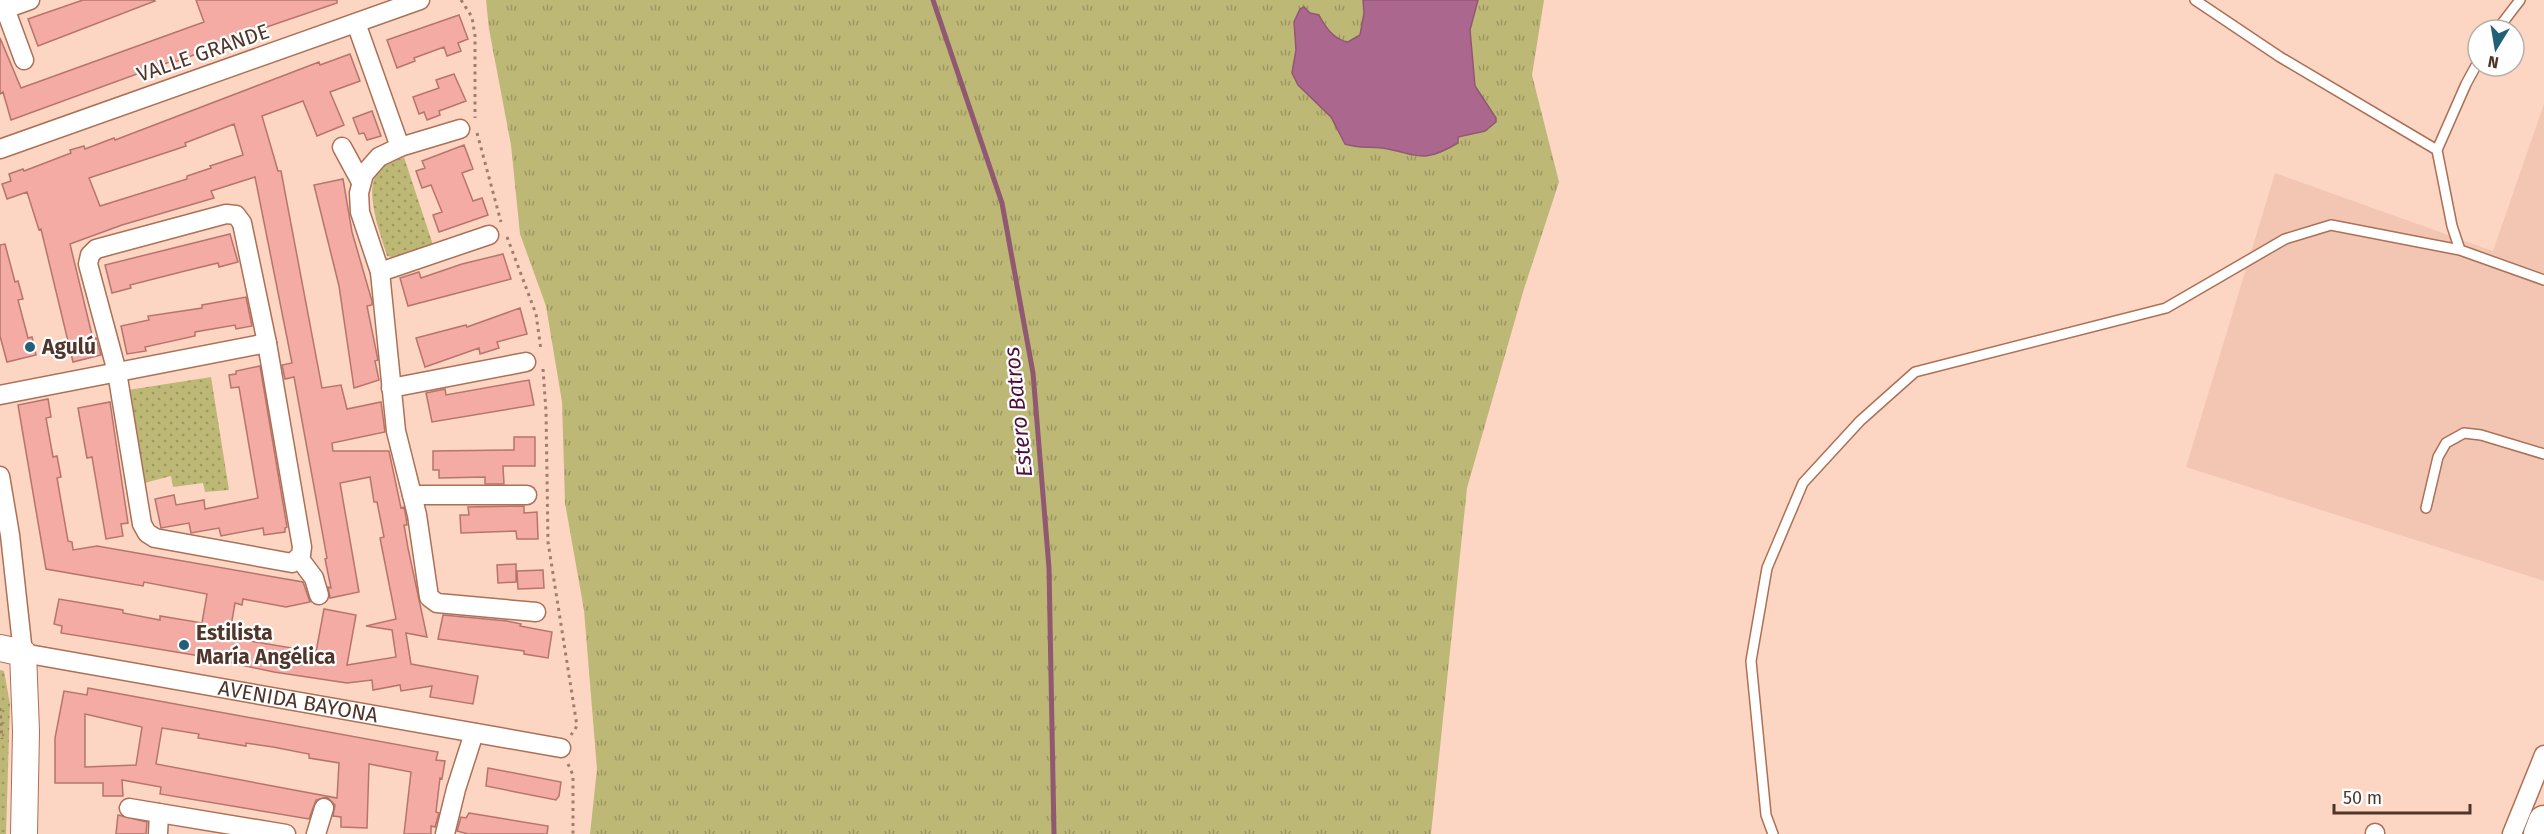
<svg xmlns="http://www.w3.org/2000/svg" width="2544" height="834" font-family="'Fira Sans',sans-serif">
<style>
.built{fill:#f2c6b3}
.grass{fill:url(#grass-dots)}
.park{fill:url(#park-tufts)}
.water{fill:#ac678f;stroke:#905871;stroke-width:1.5}
.lines{fill:none;stroke-linecap:round;stroke-linejoin:round}
.stream{stroke:#905871;stroke-width:5}
.building{fill:#f3aba4;stroke:#b7746e;stroke-width:1.5;fill-rule:evenodd}
.service-casing{stroke:#ac7055;stroke-width:12}
.minor-casing{stroke:#ac7055;stroke-width:21}
.secondary-casing{stroke:#ac7055;stroke-width:28}
.trunk-casing{stroke:#ac7055;stroke-width:33}
.path{stroke:#9f7e70;stroke-width:3;stroke-dasharray:3 4.5;stroke-linecap:butt}
.service{stroke:#fff;stroke-width:9}
.minor{stroke:#fff;stroke-width:18}
.secondary{stroke:#fff;stroke-width:26}
.trunk{stroke:#fff;stroke-width:30}
.poi-dot{fill:#216076;stroke:#fff;stroke-width:2}
.labels{text-anchor:middle;dominant-baseline:central;stroke-width:4.5;stroke-linejoin:round;paint-order:stroke}
.street-label{font-size:21px;fill:#50352a;stroke:#fff}
.poi-label{font-size:21px;font-weight:bold;fill:#50352a;stroke:#fff;text-anchor:start}
.water-label{font-size:22px;font-style:italic;fill:#4e0e39;stroke:#fff}
</style>
<defs>
<pattern id="grass-dots" width="8" height="8" patternUnits="userSpaceOnUse" patternTransform="scale(1.5)"><rect width="8" height="8" fill="#bdb876"/><path d="M2 2h.1M6 6h.1" fill="none" stroke="#9c9661" stroke-width="1.8" stroke-linecap="round"/></pattern>
<pattern id="park-tufts" width="24" height="20" patternUnits="userSpaceOnUse" patternTransform="scale(1.5)"><rect width="24" height="20" fill="#bdb876"/><path d="M3 7l-1-3M5 7V3M7 7l1-3M15 17l-1-3M17 17v-4M19 17l1-3" fill="none" stroke="#9c9661"/></pattern>
</defs>
<rect width="100%" height="100%" fill="#fdd5c3"/>
<!-- built -->
<path class="built" d="M2544,104V581L2186,467L2275,173L2493,251Z"/>
<!-- grass -->
<path class="grass" d="M404,157L433,245L392,257L387,256C381,234 360,185 382,167C388,163 397,160 404,157Z
M211,377L229,490L205,492L203,483L173,487L171,476L144,483L128,390Z
M0,670L4,671L10,704L6,834H0Z"/>
<!-- park -->
<path class="park" d="M486,0H1544L1532,75L1559,182L1523,292L1467,488L1431,834H590L597,769L584,610L565,503L562,402L546,306L520,234L511,145L489,29Z"/>
<!-- water -->
<path class="water" d="M1363,0H1478L1470,30L1475,86L1496,118V122L1485,131L1458,137V143C1420,165 1419,154 1382,148C1368,146 1359,149 1345,144L1331,117L1298,85L1292,73L1296,50L1294,22L1300,9L1304,7L1310,13L1319,15C1325,27 1335,40 1348,42L1360,35L1364,13Z"/>
<g class="lines">
<!-- stream -->
<path class="stream" d="M933,0L1002,203L1033,373L1049,568L1054,834"/>
</g>
<!-- building -->
<path class="building" d="M83,0H154L155,1L38,46L28,19Z
M196,0H337V3L255,31L256,34L238,41L237,39L175,62V60L11,120L3,92L0,94V38L21,88L204,22Z
M459,15L468,39L458,43L461,51L447,56L444,47L414,58L415,61L397,68L387,40Z
M350,54L360,81L330,92L344,125L317,136L303,101L262,116L278,171H281L322,388L341,385L347,409L381,402L385,432L332,443L333,451H389L401,508L404,507L406,517L407,525H404L408,548L427,637L406,633L411,664L478,676L473,704L430,697L432,686L401,691L400,685L373,690L372,680L347,683L274,672L194,655L61,633L62,626L54,624L59,599L123,610V613L160,620V616L202,623L207,594L144,582L143,586L46,569L18,405L48,399L51,417L46,418L53,457L57,456L61,477L57,478L68,541L72,542L73,550L97,546L303,582L310,602L286,607L243,599L242,605L235,603L230,632L251,635L250,641L316,652L324,609L356,615L347,665L396,657L392,630L366,626L396,619L380,538L384,537L377,502H374L370,477L340,483L359,592L330,598L328,587L331,588L325,559L327,558L294,377L285,379L282,365L292,363L255,177L211,191L214,198L122,225L70,244L93,339L96,338L101,355L73,362L41,229L39,230L27,192L7,199L2,184L11,181L9,174L23,169L24,171L71,153L70,150L84,146L85,149L114,138L115,140L319,62L320,65ZM234,124L243,155L210,166L211,168L187,176V179L100,206L89,178L168,152L186,146L185,143Z
M454,74L466,101L439,111L440,115L427,120L424,112L419,114L413,97L439,88L436,80Z
M372,111L381,136L367,140L364,133L359,134L353,118Z
M464,145L473,169L462,173L473,201L482,198L488,215L439,232L433,215L442,212L431,185L422,188L416,171L425,168L422,161Z
M343,179L352,232L372,301V305L367,306L378,360L375,361L379,380L354,388L339,286L314,185Z
M230,234L238,262L219,267L218,263L185,271L130,285L131,288L112,293L105,265Z
M5,244L15,282L18,281L23,299L18,300L28,338L32,337L36,355L7,362L0,336V245Z
M503,254L511,279L408,306L400,278L419,272L421,278L462,264Z
M246,297L252,326L236,329L235,325L195,332V336L145,347L146,351L127,354L121,326L149,320L148,316L202,308V305Z
M520,308L527,334L497,342L499,348L480,354L479,348L425,367L416,338L466,325L467,327Z
M260,366L287,527L285,528V532L264,535L263,528L221,536L219,528L191,533L189,523L161,528L155,499L174,495L176,505L204,500L205,509L258,498L239,387L231,388L229,375L236,374V371Z
M529,380L534,405L432,422L426,393L445,389L446,395Z
M110,402L128,523L121,524L123,536L106,539L92,457L87,458L78,408Z
M514,437H535V466H503L504,484H485V477L439,478V470H433V451L514,450Z
M524,506V513L537,512L538,539H517L516,531L461,533L460,515H469L468,507Z
M516,564V582L498,583L497,565Z
M543,570L544,588L518,589L517,571Z
M443,615L507,621L521,624L520,626L552,632L548,658L524,654V651L438,639Z
M88,688L438,752L436,760L445,761L442,779L440,778L436,812L439,813L435,827L431,826V834H404L411,772L369,764L367,828L341,827V817L333,816L335,805L327,797L316,800L309,819L160,794L161,787L122,780L123,796H103V783H55V738L64,691L87,695ZM85,714L142,727L136,765L85,767ZM162,728L199,734L198,738L246,746V743L273,747L309,754V758L339,763L337,798L156,764Z
M488,768L561,782L559,796L556,800L486,786Z
M469,813L548,826L547,834H468L457,831L461,817L466,818Z
M118,815L147,822L146,834H116Z"/>
<g class="lines">
<!-- service casing -->
<g class="service-casing">
<path id="service" d="M2195,0L2280,57L2437,150
M2497,30L2520,0
M2460,250L2452,226L2437,150L2466,84L2478,62
M2426,508L2438,457L2446,443L2464,433L2481,435L2544,454
M1773,834L1766,815L1751,661L1767,568L1803,483L1860,421L1915,372L2166,308L2285,239L2331,225L2460,250L2544,280"/>
</g>
<!-- minor casing -->
<g class="minor-casing">
<g id="minor">
<path d="M2,0L24,60"/>
<path d="M5,9L30,0"/>
<path d="M356,23L400,147"/>
<path d="M460,129L400,147L379,157L364,174L359,193L360,212L380,272L396,431L417,515L429,597L437,603L536,612"/>
<path d="M342,147L361,182"/>
<path d="M0,149L420,0"/>
<path d="M226,214L236,215L242,223L267,343L302,547L301,555L292,563L155,538L147,533L142,524L117,372L88,264L90,255L96,249Z"/>
<path d="M380,272L489,235"/>
<path d="M391,388L526,362"/>
<path d="M0,395L267,343"/>
<path id="s1" d="M0,476L10,535L23,653L561,748"/>
<path d="M412,495H527"/>
<path d="M299,558L314,578L319,595"/>
<path d="M129,808L286,834"/>
<path d="M158,834L159,813"/>
<path d="M316,834L324,808"/>
<path d="M445,834L456,789L474,733"/>
<path d="M2375,834V833"/>
<path d="M2512,834L2544,755"/>
</g>
</g>
<!-- secondary casing -->
<g class="secondary-casing">
<path id="secondary" d="M0,648L23,653L26,731L24,834"/>
</g>
<!-- trunk casing -->
<g class="trunk-casing">
<path id="trunk" d="M2539,834L2544,821"/>
</g>
<!-- path -->
<path class="path" d="M461,0L472,17L475,36V118
M477,133L501,222
M507,237L536,314L541,350
M543,369L546,411L548,542L577,726L571,735
M0,708L2,739
M568,764L573,775V834"/>
<!-- service -->
<use href="#service" class="service"/>
<!-- minor -->
<use href="#minor" class="minor"/>
<!-- secondary -->
<use href="#secondary" class="secondary"/>
<!-- trunk -->
<use href="#trunk" class="trunk"/>
</g>
<!-- markers -->
<g class="poi-dot">
<circle cx="30" cy="347" r="6"/>
<circle cx="184" cy="645" r="6"/>
</g>
<g class="labels">
<!-- street labels -->
<g class="street-label">
<text transform="translate(203 53) rotate(-19)">VALLE GRANDE</text>
<text stroke="none"><textPath href="#s1" startOffset="458">AVENIDA BAYONA</textPath></text>
</g>
<!-- poi labels -->
<g class="poi-label">
<text x="42" y="347">Agulú</text>
<text x="196" y="633">Estilista<tspan x="196" dy="24">María Angélica</tspan></text>
</g>
<!-- water labels -->
<g class="water-label">
<text transform="translate(1018 412) rotate(-96)">Estero Batros</text>
</g>
</g>
<!-- north arrow -->
<g transform="translate(2496 48) rotate(191)"><circle r="28" fill="#ffffff" stroke="#b9aeaa" stroke-width="1.5"/>
<path d="M0-4.5L10 22L0 15L-10 22Z" fill="#216076"/>
<text y="-9" font-size="16" font-weight="bold" text-anchor="middle" fill="#50352a">N</text>
</g>
<!-- scale -->
<path d="M2334 804v9h136v-9" fill="none" stroke="#50352a" stroke-width="3"/>
<text x="2343" y="804" font-size="18" fill="#50352a" stroke="#ffffff" stroke-width="4.5" paint-order="stroke">50 m</text>
</svg>
